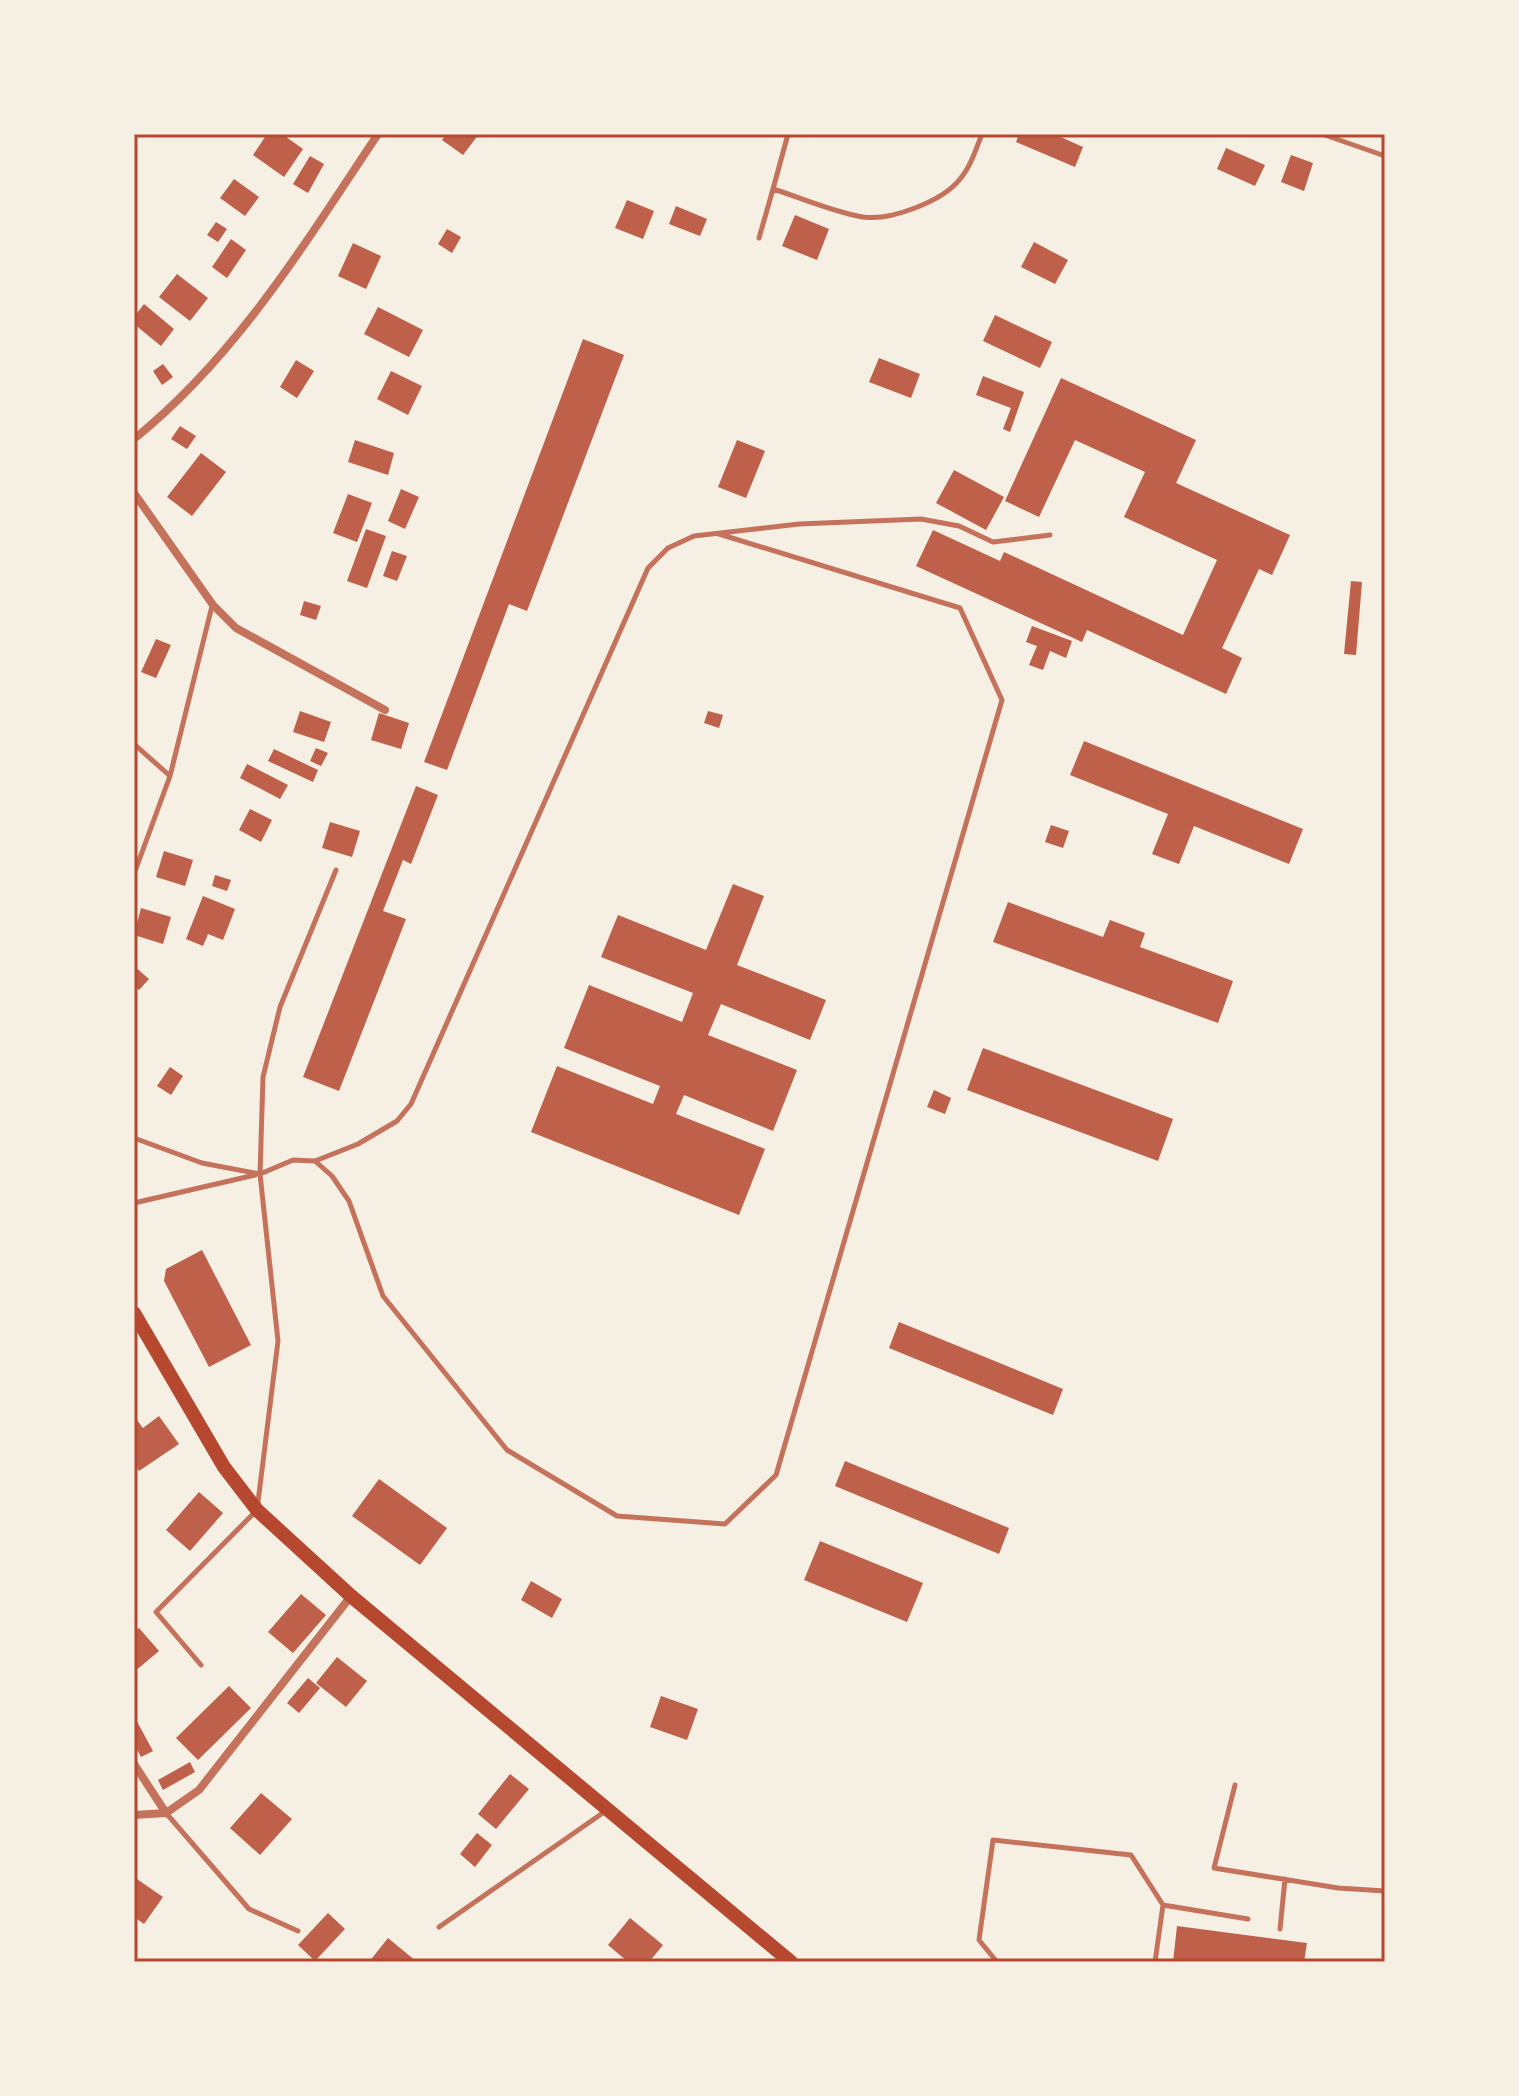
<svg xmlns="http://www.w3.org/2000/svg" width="1519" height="2096" font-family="Arial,sans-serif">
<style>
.building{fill:#bf614a}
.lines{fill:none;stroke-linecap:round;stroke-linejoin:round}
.service{stroke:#c5725c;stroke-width:5}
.minor{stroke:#c5725c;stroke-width:8}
.secondary{stroke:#b5482f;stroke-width:14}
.neatline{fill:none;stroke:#b5482f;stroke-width:3}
</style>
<rect width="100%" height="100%" fill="#f6efe4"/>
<!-- building -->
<path class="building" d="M267,134H282L303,149L284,177L253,155Z
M446,134H479L463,155L442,140Z
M1019,134H1054L1083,147L1075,167L1016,142Z
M1226,148L1265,165L1255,186L1217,169Z
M1291,155L1313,163L1304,191L1281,182Z
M310,156L324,164L308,193L293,184Z
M234,179L259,197L245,216L220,198Z
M627,200L654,211L643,239L615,228Z
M676,206L707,219L700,236L669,224Z
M795,215L829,229L817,260L782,246Z
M216,222L227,229L218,242L207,235Z
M447,229L461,237L452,253L438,244Z
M231,239L246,250L227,278L212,267Z
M1034,242L1068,260L1055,284L1021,267Z
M353,243L381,256L366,289L338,276Z
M177,274L208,298L190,321L159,297Z
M144,304L174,329L161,346L134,324V317Z
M378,307L423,330L409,357L364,334Z
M995,315L1052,342L1040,368L983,341Z
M583,339L624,355L527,611L509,604L447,770L424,762Z
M879,358L920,374L911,398L869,382Z
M296,360L314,371L297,398L280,387Z
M163,364L173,377L162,385L153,371Z
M391,371L422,386L408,415L377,399Z
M983,376L1024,392L1010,432L1003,429L1011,408L976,395Z
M1061,378L1196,440L1176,483L1290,535L1272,575L1259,569L1222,648L1242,658L1226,694L1087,630L1082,642L916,566L933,530L1000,561L1004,552L1183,635L1217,560L1124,517L1145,472L1075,440L1039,517L1005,501Z
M180,426L196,436L187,449L171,439Z
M355,440L394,453L388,475L348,462Z
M737,440L765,451L746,498L718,487Z
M201,453L226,472L192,516L167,497Z
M954,470L1004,497L986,530L936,503Z
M401,489L419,497L405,529L388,521Z
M348,494L372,503L357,542L333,533Z
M366,529L386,536L367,588L347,581Z
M392,551L407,556L397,581L383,576Z
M1351,581L1362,582L1356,655L1344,654Z
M304,601L321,606L316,620L300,615Z
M1032,626L1072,641L1066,658L1050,651L1043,670L1029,665L1037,646L1026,642Z
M156,639L171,645L156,678L141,672Z
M300,711L331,722L324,742L293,732Z
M708,711L723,715L719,728L704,723Z
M379,713L409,723L401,749L371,740Z
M1084,741L1303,829L1289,864L1194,826L1179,864L1152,854L1168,814L1070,775Z
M316,748L328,753L321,766L310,761Z
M274,749L318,770L313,782L268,761Z
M247,764L288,785L280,799L240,778Z
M416,786L438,795L411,864L403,860L383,911L406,919L339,1091L303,1077Z
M250,809L272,820L261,842L239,830Z
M330,822L360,831L352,857L322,848Z
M1051,825L1069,831L1063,848L1045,842Z
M164,851L193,860L185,886L156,877Z
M215,875L231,880L227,891L212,886Z
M733,884L764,896L737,965L826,1000L810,1040L721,1004L708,1035L797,1070L773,1131L684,1095L676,1114L765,1149L739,1215L531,1132L557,1066L653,1104L660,1086L564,1048L589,985L682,1022L693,993L601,957L618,915L706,950Z
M203,896L235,909L223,940L208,934L203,946L186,939Z
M1008,902L1103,937L1110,920L1145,933L1140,947L1233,981L1218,1023L993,942Z
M141,908L171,917L163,944L134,935Z
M134,966L149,979L139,990L134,986Z
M983,1048L1173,1119L1158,1161L967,1090Z
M170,1067L183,1076L171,1095L157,1086Z
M934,1090L951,1098L945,1114L927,1107Z
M202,1250L251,1345L209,1367L164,1281L166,1269Z
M899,1322L1063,1389L1053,1415L889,1348Z
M134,1416L143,1428L159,1416L179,1444L139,1471L134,1464Z
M845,1461L1009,1528L999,1554L835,1486Z
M379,1479L447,1528L420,1565L352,1516Z
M199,1492L223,1513L190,1551L166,1530Z
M820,1541L923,1583L907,1622L804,1580Z
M531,1581L562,1599L552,1618L521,1600Z
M301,1594L326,1615L293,1653L268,1632Z
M139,1628L159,1651L134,1672V1632Z
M337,1657L367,1681L346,1707L316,1683Z
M308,1678L320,1688L299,1713L287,1703Z
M229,1686L251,1708L198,1760L176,1738Z
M661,1696L698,1709L687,1740L650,1727Z
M134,1716L153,1751L141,1757L134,1744Z
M190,1762L195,1772L163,1790L158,1780Z
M510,1774L529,1789L496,1829L478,1814Z
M261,1793L292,1819L260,1855L230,1828Z
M477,1833L492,1845L475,1867L460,1854Z
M134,1877L163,1897L144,1924L134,1917Z
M328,1913L345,1929L315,1961L298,1945Z
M630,1918L663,1945L649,1962H628L608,1945Z
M1177,1926L1307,1943L1304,1962H1173Z
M388,1938L417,1962H369Z"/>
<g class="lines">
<!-- service -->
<path class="service" d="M788,134L773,189C802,198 833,212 863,217C891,221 943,201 960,179C971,166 976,149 982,134
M1322,134L1385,156
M759,238L773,189
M134,744L170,776L134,874
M170,776L212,606
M134,1138L202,1163L260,1174
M315,1161L332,1176L349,1201L383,1296L507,1450L617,1516L725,1524L776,1475L1002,700L960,608L719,534
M260,1174L263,1077L280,1007L336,870
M134,1203L255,1175
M201,1665L156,1612L257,1510L278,1341L260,1174L293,1160L315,1161L358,1144L397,1121L411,1104L648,568L668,548L694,536L799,524L921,519L959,526L993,542L1050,535
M1235,1785L1214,1868L1338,1888L1385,1891
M166,1813L249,1909L298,1931
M439,1927L607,1810
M1280,1929L1285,1879
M997,1962L979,1940L993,1840L1131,1855L1163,1905
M1155,1962L1163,1905L1248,1919"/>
<!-- minor -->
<path class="minor" d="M134,439C237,356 305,243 378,134
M134,493L213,605L236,628L385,710
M134,1764L166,1813
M134,1815L166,1813L199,1790L351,1596"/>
<!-- secondary -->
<path class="secondary" d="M134,1313L224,1467L257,1510L351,1596L791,1962"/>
</g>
<!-- border -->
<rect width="1519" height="2096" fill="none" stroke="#f6efe4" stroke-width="272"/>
<rect x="136" y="136" width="1247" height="1824" class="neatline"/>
</svg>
